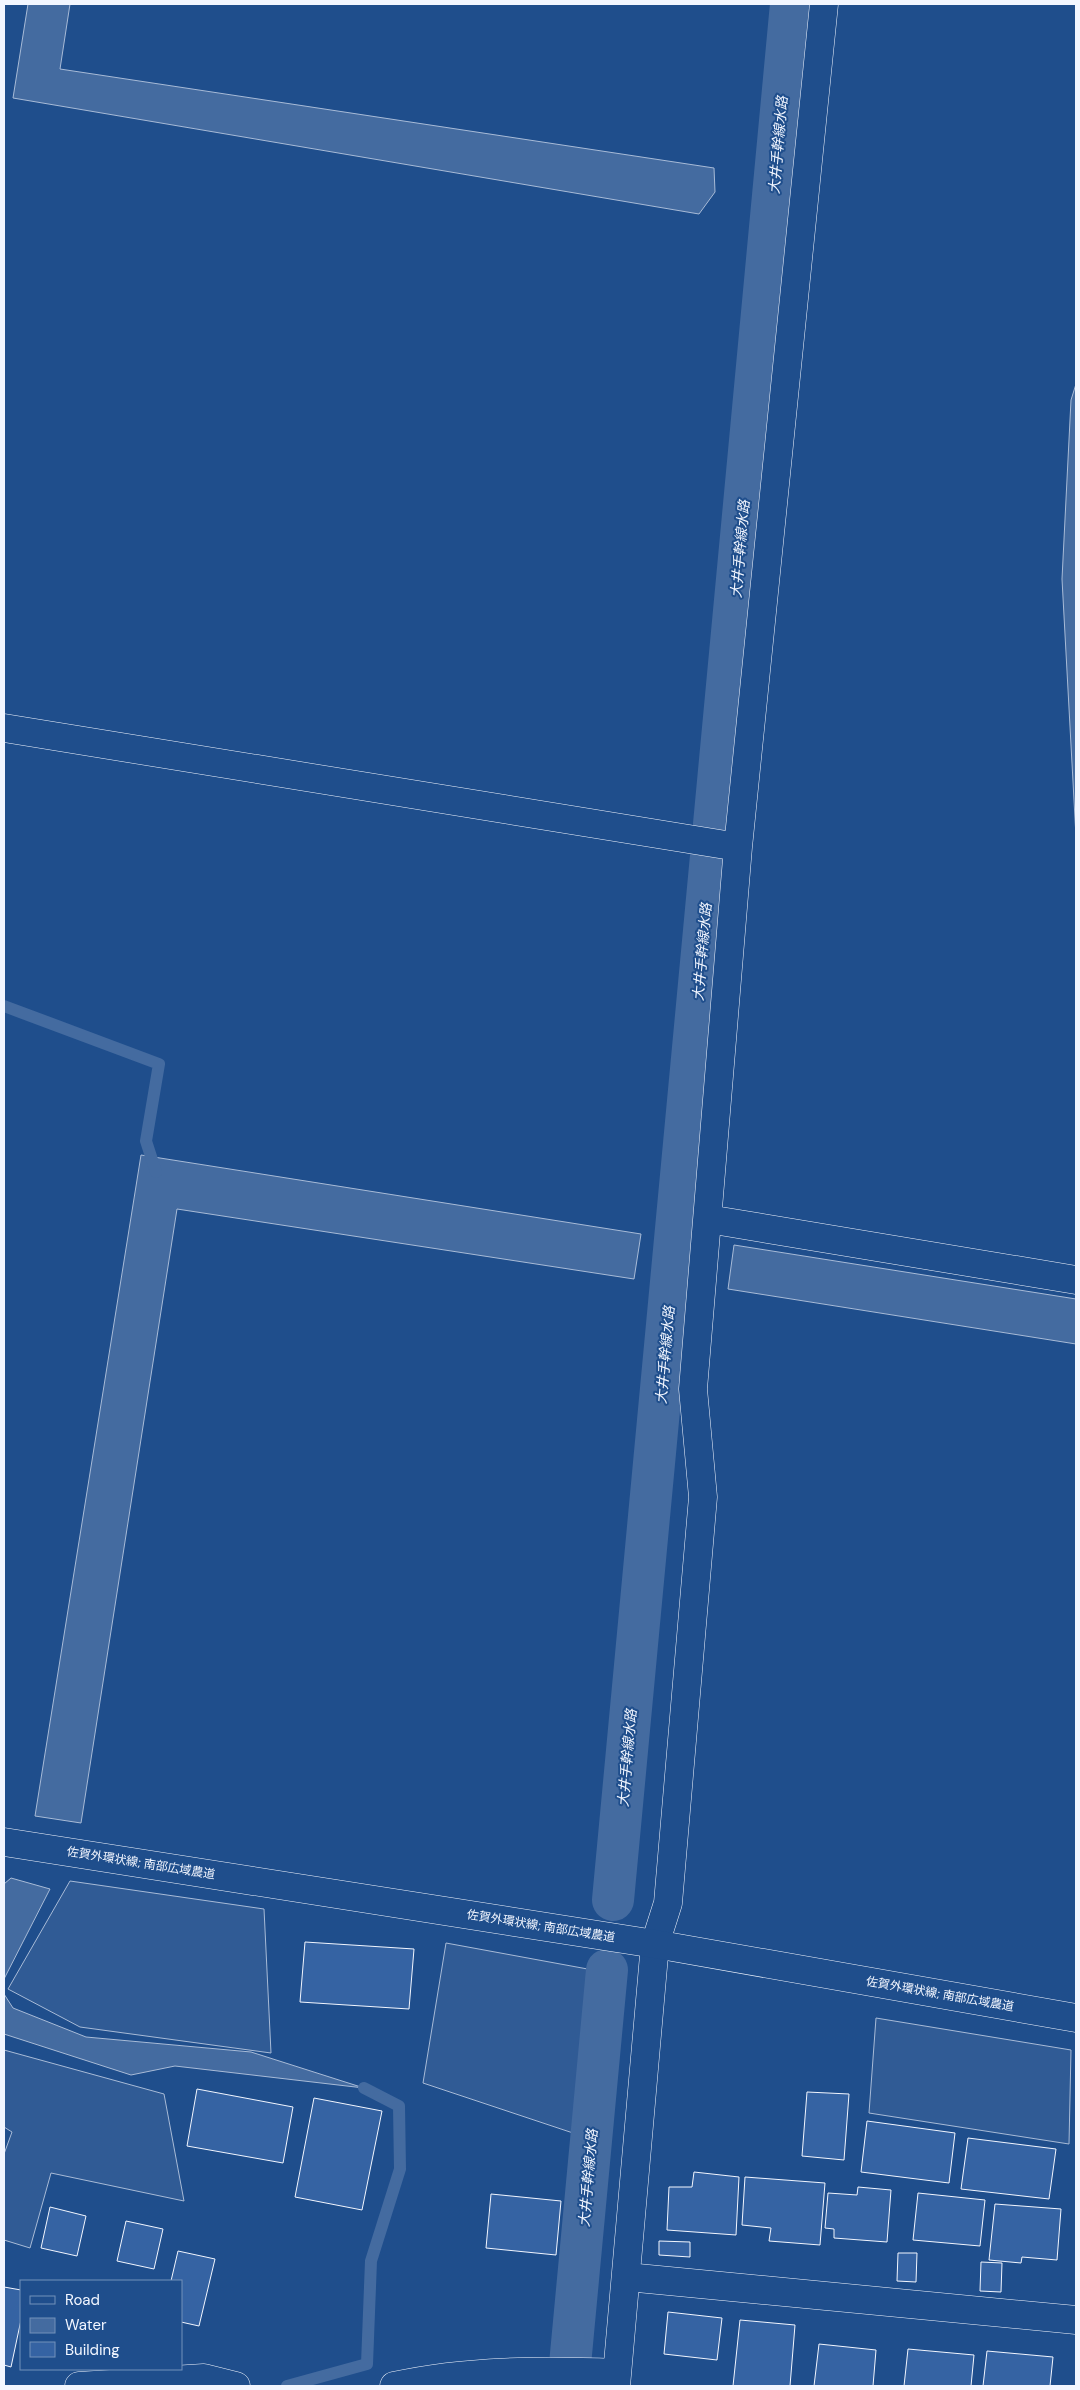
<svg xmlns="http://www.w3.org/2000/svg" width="1080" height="2390" font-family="'DM Sans','Noto Sans JP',sans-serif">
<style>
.built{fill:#305b95;stroke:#a8bbd7}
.water{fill:#446ba0;stroke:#a8bbd7}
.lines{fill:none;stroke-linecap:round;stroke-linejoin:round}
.stream{stroke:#446ba0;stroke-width:12}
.canal{stroke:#446ba0;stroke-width:42}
.building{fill:#3563a3;stroke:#f2f6ff}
.street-casing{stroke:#f2f6ff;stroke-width:29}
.primary-casing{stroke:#f2f6ff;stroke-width:29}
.street{stroke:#1f4e8c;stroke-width:28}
.primary{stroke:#1f4e8c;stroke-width:28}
.labels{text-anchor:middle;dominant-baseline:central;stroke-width:4;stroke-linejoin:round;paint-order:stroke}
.street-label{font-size:12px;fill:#f2f6ff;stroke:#1f4e8c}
.water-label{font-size:14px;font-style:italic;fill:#f2f6ff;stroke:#1f4e8c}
</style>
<rect width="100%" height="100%" fill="#1f4e8c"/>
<!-- built -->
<path class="built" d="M70,1881L264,1909L271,2053L80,2027L8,1989Z
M446,1943L593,1970L579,2135L423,2083Z
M876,2018L1071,2050L1069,2144L869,2113Z
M4,2050L164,2094L184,2201L51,2173L30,2248L4,2240V2154L12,2132L4,2127Z"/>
<!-- water -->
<path class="water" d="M28,4H70L60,69L714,168L715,192L699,214L13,98Z
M1076,384V837L1062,579L1071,400Z
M141,1155L641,1234L634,1279L177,1209L81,1823L35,1816Z
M734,1245L1076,1299V1344L728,1289Z
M11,1878L50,1889L4,1979V1884Z
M4,1994L13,2008L86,2037L251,2052L364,2088L175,2066L131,2075L4,2034Z"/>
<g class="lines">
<!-- stream -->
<path class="stream" d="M4,1006L159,1064L146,1141L156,1172
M287,2386L367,2364L371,2261L400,2169L399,2106L364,2088"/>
<!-- canal -->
<path class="canal" d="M613,1900L791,4
M568,2386L607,1970"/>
</g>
<!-- building -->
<path class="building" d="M305,1942L414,1949L409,2009L300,2002Z
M197,2089L293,2107L283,2163L187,2146Z
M807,2092L849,2094L844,2160L802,2156Z
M314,2098L382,2111L362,2210L295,2197Z
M867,2121L955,2133L949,2183L861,2172Z
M968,2138L1056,2149L1049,2199L961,2189Z
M694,2172L739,2177L736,2235L667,2230L669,2187H692Z
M745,2177L825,2183L820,2245L769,2241L771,2228L742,2225Z
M858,2187L891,2190L887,2242L834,2238V2229L825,2228L828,2193L857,2195Z
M918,2193L985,2200L980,2246L913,2240Z
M491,2194L561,2201L556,2255L486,2248Z
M995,2204L1061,2209L1057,2260L1022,2257L1021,2263L989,2260Z
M50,2207L86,2216L77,2256L41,2248Z
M126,2221L163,2229L154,2269L117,2261Z
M659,2241L690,2242V2257L659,2255Z
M178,2251L215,2259L199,2326L181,2322V2281H171Z
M898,2253H917L916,2282L897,2281Z
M981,2262L1002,2263L1001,2292L980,2291Z
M4,2287L21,2290V2320L11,2367L4,2365Z
M668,2312L722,2318L717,2360L664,2354Z
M740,2320L795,2325L790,2386H733Z
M819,2344L876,2350L873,2386H814Z
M908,2349L974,2355L971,2386H904Z
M987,2351L1053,2357L1050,2386H983Z"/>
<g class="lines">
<!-- street casing -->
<g class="street-casing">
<path id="street" d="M4,728L738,847
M708,1219L1076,1280
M627,2277L1076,2320
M79,2386L204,2378L236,2386
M394,2386C466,2370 544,2370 617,2373
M616,2386L655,1944L668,1903L703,1497L693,1389L738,847L824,4"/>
</g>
<!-- primary casing -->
<g class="primary-casing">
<path id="primary" d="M4,1842L655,1944L1076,2018"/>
</g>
<!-- street -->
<use href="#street" class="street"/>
<!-- primary -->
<use href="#primary" class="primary"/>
</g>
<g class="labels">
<!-- street labels -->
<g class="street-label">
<text transform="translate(141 1863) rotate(9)">佐賀外環状線; 南部広域農道</text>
<text transform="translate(541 1926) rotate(9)">佐賀外環状線; 南部広域農道</text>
<text transform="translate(940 1994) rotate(10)">佐賀外環状線; 南部広域農道</text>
</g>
<!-- water labels -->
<g class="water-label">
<text transform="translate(778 145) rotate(-85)">大井手幹線水路</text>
<text transform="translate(740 549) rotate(-85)">大井手幹線水路</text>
<text transform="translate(702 952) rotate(-85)">大井手幹線水路</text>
<text transform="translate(665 1355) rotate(-85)">大井手幹線水路</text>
<text transform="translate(627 1758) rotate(-85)">大井手幹線水路</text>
<text transform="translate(588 2178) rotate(-85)">大井手幹線水路</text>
</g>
</g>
<!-- border -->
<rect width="1080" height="2390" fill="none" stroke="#f2f6ff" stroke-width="10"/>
<!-- legend -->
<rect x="20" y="2280" width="162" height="90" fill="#1f4e8c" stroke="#7391ba"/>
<rect x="30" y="2296" width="25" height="8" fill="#1f4e8c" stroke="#7391ba"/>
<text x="65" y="2305" font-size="15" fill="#f2f6ff">Road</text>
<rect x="30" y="2318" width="25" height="15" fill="#446ba0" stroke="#7391ba"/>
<text x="65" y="2330" font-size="15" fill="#f2f6ff">Water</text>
<rect x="30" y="2342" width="25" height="15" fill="#3563a3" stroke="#7391ba"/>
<text x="65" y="2355" font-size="15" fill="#f2f6ff">Building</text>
</svg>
